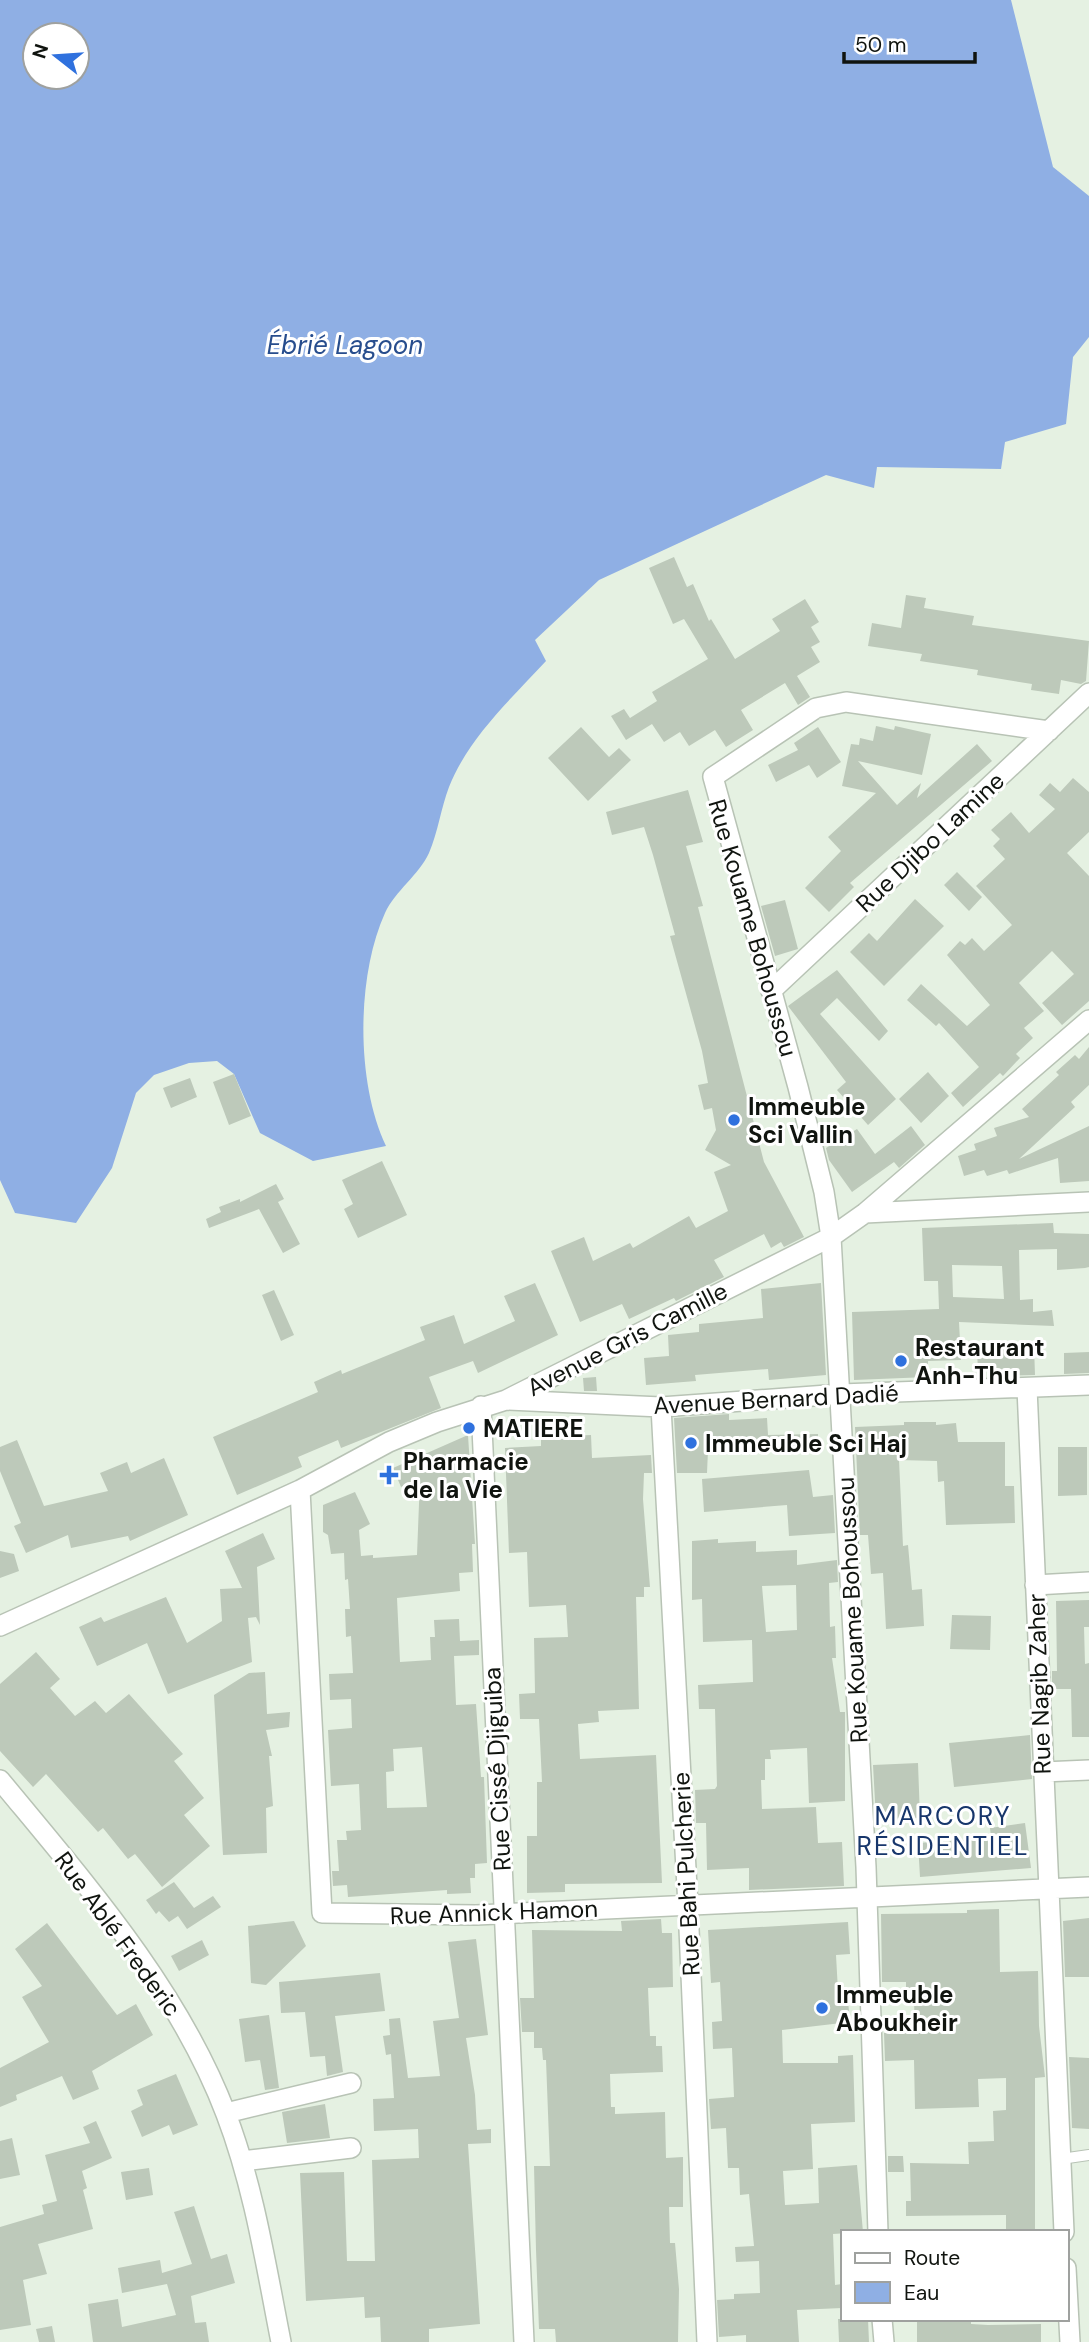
<svg xmlns="http://www.w3.org/2000/svg" width="1089" height="2342" font-family="'DM Sans',sans-serif">
<style>
.water{fill:#8fafe4;fill-rule:evenodd}
.building{fill:#bdc9ba;fill-rule:evenodd}
.lines{fill:none;stroke-linecap:round;stroke-linejoin:round}
.lane-casing{stroke:#b8c3b5;stroke-width:12}
.street-casing{stroke:#b8c3b5;stroke-width:22}
.lane{stroke:#fff;stroke-width:10}
.street{stroke:#fff;stroke-width:19}
.poi-dot{fill:#2f71de;stroke:#fff;stroke-width:2.5}
.labels{text-anchor:middle;dominant-baseline:central;stroke-width:6;stroke-linejoin:round;paint-order:stroke}
.street-label{font-size:24px;fill:#10140f;stroke:#fff}
.poi-label{font-size:24px;font-weight:bold;fill:#10140f;stroke:#fff;text-anchor:start}
.water-label{font-size:26px;font-style:italic;fill:#274d8d;stroke:#fff}
.neighbourhood-label{font-size:26px;letter-spacing:2px;fill:#17366b;stroke:#fff}
</style>
<rect width="100%" height="100%" fill="#e5f1e2"/>
<!-- water -->
<path class="water" d="M0,0H1011L1053,167L1089,196V337L1073,357L1066,424L1005,442L1001,469L877,467L874,488L826,475L599,580L535,640L546,661C510,700 469,737 449,787C441,808 438,832 429,853C419,875 395,891 385,913C356,977 356,1083 386,1146L313,1161L260,1133L234,1074L217,1061L189,1063L154,1075L136,1093L112,1168L76,1223L15,1213L0,1180ZM35,35H77V77H35Z"/>
<!-- building -->
<path class="building" d="M674,557L687,587L693,584L709,621L711,619L735,659L780,631L772,619L805,599L819,622L811,627L820,642L811,647L820,662L797,676L810,697L798,705L785,683L741,710L753,730L726,747L715,730L689,746L680,732L664,742L652,724L626,740L611,716L624,709L630,718L657,701L652,692L708,659L684,619L673,624L649,568Z
M906,595L926,598L924,608L974,616L972,625L1089,641L1086,681L1081,684L1061,680L1059,694L1031,690L1032,684L977,675L978,670L920,661L922,654L868,646L872,623L901,628Z
M876,726L894,730L895,726L931,734L922,775L858,761L897,805L921,783L917,798L977,744L992,761L850,883L854,887L829,912L805,888L841,851L828,837L876,793L842,786L851,744L859,745L860,738L873,741Z
M581,727L609,757L619,748L631,760L588,801L548,758Z
M818,727L841,762L817,778L809,765L776,782L768,765L798,750L794,743Z
M1073,778L1089,792V832L1067,853L1089,876V1001L1062,1025L1042,1003L1074,974L1052,951L1019,983L1044,1011L1024,1028L1033,1038L1016,1054L1020,1058L1003,1076L1000,1073L963,1107L951,1093L979,1067L939,1023L936,1026L907,1000L921,984L967,1026L990,1005L947,955L960,941L965,945L972,938L984,951L1012,925L976,886L1005,859L993,846L1000,839L991,830L1011,812L1029,833L1055,809L1039,795L1050,783L1060,792Z
M688,790L703,842L686,846L703,906L698,907L764,1162L804,1237L784,1247L781,1242L771,1248L764,1234L714,1260L724,1277L676,1301L674,1298L629,1319L622,1304L580,1322L551,1251L584,1237L593,1261L630,1243L633,1248L689,1216L696,1228L728,1211L714,1172L731,1165L705,1150L716,1130L712,1108L704,1110L698,1085L708,1083L702,1051L670,936L675,935L653,855L644,827L612,835L606,812Z
M957,872L982,897L969,911L944,885Z
M915,899L944,926L884,986L850,952L869,933L877,941Z
M785,900L798,949L775,956L761,906Z
M837,970L888,1031L879,1041L837,998L820,1014L896,1099L868,1125L837,1090L846,1082L788,1006Z
M1089,1047V1085L1071,1102L1075,1107L1019,1159L1089,1126V1181L1060,1183L1058,1158L1009,1174L1007,1170L987,1176L984,1170L964,1176L958,1156L976,1150L974,1144L997,1136L994,1128L1029,1117L1022,1109L1059,1075L1056,1072L1075,1055L1079,1059Z
M928,1072L949,1096L921,1123L899,1099Z
M234,1074L251,1116L229,1125L213,1082Z
M190,1078L197,1097L171,1108L163,1088Z
M911,1126L925,1145L899,1168L894,1162L852,1192L829,1160L826,1148L857,1129L875,1154Z
M382,1161L407,1215L358,1238L344,1209L353,1204L342,1180Z
M276,1184L284,1199L278,1202L300,1244L283,1253L259,1209L209,1228L206,1219L221,1212L219,1207L240,1199V1202Z
M1053,1223L1054,1233L1089,1234V1267L1085,1268L1057,1270V1249L1019,1250L1020,1300L1033,1299V1312L1052,1310L1054,1326L959,1322L961,1360L928,1361V1377L854,1380L852,1312L939,1309L938,1281H924L922,1228ZM952,1265L1002,1266L1004,1299L953,1297Z
M535,1283L558,1335L478,1373L473,1361L429,1377L441,1408L341,1448L338,1440L298,1457L302,1467L237,1495L213,1437L318,1392L314,1382L341,1370L342,1374L425,1340L420,1327L454,1315L464,1344L515,1321L504,1296Z
M821,1283L826,1375L769,1380L768,1369L695,1375L696,1381L646,1385L644,1358L669,1356L668,1335L699,1332V1324L763,1318L761,1289Z
M274,1290L294,1335L281,1341L262,1295Z
M1034,1346L1035,1375L1000,1376V1371L978,1372L977,1349Z
M1089,1352V1373L1064,1374V1353Z
M596,1377L597,1391H584L583,1378Z
M729,1414V1420L767,1418L768,1435L818,1434V1450H708L707,1473H677L674,1418Z
M904,1422H936V1425L956,1423L958,1442H1005V1486H1014L1015,1523L946,1525L944,1481L938,1482L937,1461L899,1460L903,1546L908,1545L912,1590L922,1589L924,1626L886,1629L883,1573L871,1574L868,1535H860L855,1427L904,1425Z
M468,1435L475,1544H472L473,1572L459,1573L460,1591L397,1598L400,1662L431,1660L430,1637H435L434,1620L459,1619L460,1641L479,1640V1655L454,1656L456,1705L476,1704L481,1777H484L487,1863L475,1864V1878H470L471,1893L447,1894V1890L348,1897L347,1885L333,1886L332,1871H339L337,1840H347L346,1831L361,1830L359,1784L331,1786L328,1730L352,1728L351,1699L330,1700L329,1674L353,1673L351,1636L346,1637L345,1609H350L348,1579L345,1580L344,1553L331,1554L328,1535L323,1532V1505L355,1492L370,1524L359,1530L361,1556L373,1555V1558L417,1555L420,1478L401,1487L393,1468ZM422,1747L427,1807L387,1808L386,1772L394,1771L393,1749Z
M591,1435L592,1458L651,1455L652,1473H644L643,1499L650,1587H644V1597H636L639,1709L598,1711L599,1722L578,1724L580,1759L656,1755L662,1883L565,1884V1892L527,1893V1836H537V1782H542L539,1719H520L519,1694L535,1693L534,1638L568,1637L566,1605L529,1607L527,1552L509,1553L505,1448L541,1446V1437Z
M17,1440L44,1506L108,1491L100,1473L127,1462L131,1473L164,1458L188,1515L130,1541L128,1536L71,1548L68,1535L26,1553L14,1526L21,1523L0,1471V1447Z
M1058,1447H1087V1495L1058,1496Z
M809,1470L813,1497L833,1495L835,1533L789,1536L787,1505L704,1512L702,1479Z
M263,1533L275,1559L257,1567L260,1625L256,1617L248,1618L252,1662L168,1694L147,1643L97,1666L79,1627L101,1617L104,1622L166,1597L187,1643L222,1621L220,1589L242,1588L225,1551Z
M718,1539V1543L756,1541V1552L797,1550V1565L837,1560L838,1582L829,1583L830,1627L835,1626L836,1658H832L840,1712H845V1801L809,1803L807,1748L770,1750L771,1759H765V1780H761L762,1809L816,1807L818,1843L842,1842L844,1886L749,1890V1868L707,1870L706,1823H696L695,1790L715,1789L717,1786L715,1709H699L698,1685L753,1682L752,1640L703,1642L702,1599L692,1600V1541ZM796,1585L797,1630L766,1632L762,1586Z
M0,1551L14,1554L19,1571L0,1578Z
M1089,1600V1627H1084L1085,1664L1089,1663V1737H1072L1071,1689H1052V1671H1057L1056,1601Z
M952,1615L991,1616L990,1650L950,1649Z
M36,1652L60,1679L50,1688L75,1716L95,1701L106,1713L129,1694L183,1754L174,1761L204,1798L184,1815L210,1846L162,1887L135,1854L128,1859L103,1828L98,1832L46,1774L33,1787L0,1751V1684Z
M265,1672L267,1714L290,1712L289,1727L266,1730L272,1756H269L273,1806L266,1808L267,1853L223,1855L214,1695L249,1673Z
M1030,1735L1032,1779L954,1787L949,1743Z
M918,1763L920,1818L876,1819L873,1765Z
M1025,1823L1031,1868L920,1877L918,1843L991,1838L990,1828Z
M174,1882L194,1908L213,1896L221,1907L187,1929L178,1916L169,1922L159,1911L156,1914L146,1900Z
M999,1909L1000,1972L1038,1971L1039,2026L1045,2077L1035,2078V2232H1006V2215L906,2216V2201H911L910,2163L969,2164L968,2142L994,2141L993,2111L1006,2110V2078L978,2079L979,2107L915,2109L914,2060L885,2061L884,2033H915L914,2000H906V1982H882L881,1914L967,1913V1910Z
M1089,1918V1977H1065L1063,1921Z
M661,1919L662,1933H672L673,1987L648,1988L650,2036H656V2046H662L663,2072L610,2074L611,2107H615V2114L665,2112L666,2158L683,2157V2207H669L670,2243H675L679,2289L678,2342H556L555,2329H539L536,2250L534,2166H550L546,2060H543L542,2048H534V2032H522L520,1998H534L532,1930L622,1931L621,1921Z
M294,1921L306,1946L266,1985L251,1983L248,1926Z
M848,1922L850,1954L836,1955L838,1991L847,1990L850,2022L782,2030L783,2063H838V2056L853,2055L855,2122L811,2124L813,2169L783,2171L785,2205L819,2203L818,2168L857,2165L863,2232L833,2234L835,2285L842,2284V2308L797,2310L799,2342H746V2335L719,2337L717,2300L734,2299V2294L760,2293L759,2261L736,2262L735,2247L754,2246L749,2194L740,2195L739,2168H728L726,2128L711,2129L709,2099L734,2097L732,2048L713,2049L712,2022L722,2021L720,1982L711,1983L708,1930Z
M47,1923L117,2015L136,2004L153,2035L92,2071L99,2089L73,2100L62,2076L16,2095L17,2100L0,2107V2068L49,2042L22,1997L42,1986L15,1949Z
M476,1939L488,2035L466,2038L475,2095L477,2130L491,2129V2143L468,2144L480,2324L429,2329V2342H381L380,2317L365,2318L364,2297L306,2301L300,2173L344,2172L347,2261H375L372,2160L419,2158L418,2129L374,2131L373,2099L394,2098L391,2054L386,2055L383,2036L390,2035L389,2019L400,2018L408,2078L440,2076L433,2021L459,2018L448,1942Z
M202,1940L209,1955L179,1971L171,1956Z
M380,1973L385,2011L335,2016L343,2072L327,2076L325,2056L310,2057L305,2012L281,2013L279,1982Z
M269,2015L279,2088L265,2090L260,2060L245,2062L239,2019Z
M1069,2057L1089,2058V2129L1072,2128Z
M176,2074L198,2125L173,2135L169,2125L142,2137L131,2111L143,2105L137,2090Z
M325,2104L330,2138L287,2143L282,2112Z
M96,2121L112,2158L82,2171L87,2188L83,2190L93,2229L38,2244L47,2274L23,2280L31,2325L0,2330V2227L44,2214L42,2205L57,2201L45,2155L90,2143L83,2127Z
M12,2138L20,2175L0,2179V2141Z
M888,2156H903L904,2172H888Z
M149,2168L153,2195L126,2200L121,2172Z
M194,2206L211,2259L227,2254L235,2283L191,2296L195,2323L206,2322L209,2342H93L88,2304L118,2299L122,2327L176,2315L167,2284L122,2293L118,2268L160,2260L162,2273L192,2264L174,2212Z
M838,2319H868L869,2342H839Z
M917,2319H971V2324L988,2325L1041,2324V2342H917Z
M52,2326L55,2342H39L36,2329Z"/>
<g class="lines">
<!-- lane casing -->
<g class="lane-casing">
<path id="lane" d="M1061,2159L1089,2155"/>
</g>
<!-- street casing -->
<g class="street-casing">
<path id="street" d="M771,991L1089,693
M865,1213L1089,1202
M1027,1388L1064,2232
M507,1400L661,1407L841,1394L1089,1385
M481,1406L524,2342
M661,1407L688,1906L707,2342
M300,1490L322,1913L476,1915L1089,1887
M1035,1585L1089,1582
M0,1626L300,1490L389,1442L437,1422L506,1400L831,1237L865,1213L1089,1020
M1043,1772L1089,1770
M0,1780C85,1883 178,1988 226,2114C254,2187 266,2266 281,2342
M226,2113L351,2083
M242,2161L351,2148
M878,2232L866,1867L831,1237L824,1192L798,1087L713,777L816,708L846,702L1049,731
M1066,2268L1070,2342
M882,2319L884,2342"/>
</g>
<!-- lane -->
<use href="#lane" class="lane"/>
<!-- street -->
<use href="#street" class="street"/>
</g>
<!-- markers -->
<g class="poi-dot">
<circle cx="734" cy="1120" r="7"/>
<circle cx="901" cy="1361" r="7"/>
<circle cx="469" cy="1428" r="7"/>
<circle cx="691" cy="1443" r="7"/>
<path d="M385.5 1464.5h7v7h7v7h-7v7h-7v-7h-7v-7h7z"/>
<circle cx="822" cy="2008" r="7"/>
</g>
<g class="labels">
<!-- street labels -->
<g class="street-label">
<text transform="translate(930 842) rotate(-43)">Rue Djibo Lamine</text>
<text transform="translate(753 928) rotate(74)">Rue Kouame Bohoussou</text>
<text transform="translate(627 1339) rotate(-27)">Avenue Gris Camille</text>
<text transform="translate(776 1399) rotate(-3)">Avenue Bernard Dadié</text>
<text transform="translate(852 1610) rotate(-93)">Rue Kouame Bohoussou</text>
<text transform="translate(1039 1684) rotate(-92)">Rue Nagib Zaher</text>
<text transform="translate(497 1769) rotate(-93)">Rue Cissé Djiguiba</text>
<text transform="translate(686 1874) rotate(-93)">Rue Bahi Pulcherie</text>
<text transform="translate(494 1912) rotate(-2)">Rue Annick Hamon</text>
<text transform="translate(118 1934) rotate(54)">Rue Ablé Frederic</text>
</g>
<!-- poi labels -->
<g class="poi-label">
<text x="748" y="1106">Immeuble<tspan x="748" dy="28">Sci Vallin</tspan></text>
<text x="915" y="1347">Restaurant<tspan x="915" dy="28">Anh-Thu</tspan></text>
<text x="483" y="1428">MATIERE</text>
<text x="705" y="1443">Immeuble Sci Haj</text>
<text x="403" y="1461">Pharmacie<tspan x="403" dy="28">de la Vie</tspan></text>
<text x="836" y="1994">Immeuble<tspan x="836" dy="28">Aboukheir</tspan></text>
</g>
<!-- water labels -->
<g class="water-label">
<text x="345" y="345">Ébrié Lagoon</text>
</g>
<!-- neighbourhood labels -->
<g class="neighbourhood-label">
<text x="943" y="1816">MARCORY<tspan x="943" dy="30">RÉSIDENTIEL</tspan></text>
</g>
</g>
<!-- legend -->
<rect x="841" y="2230" width="228" height="91" fill="#ffffff" stroke="#9fa19f" stroke-width="2"/>
<rect x="855" y="2253" width="35" height="10" fill="#ffffff" stroke="#9fa19f" stroke-width="2"/>
<text x="904" y="2265" font-size="21" fill="#10140f">Route</text>
<rect x="855" y="2282" width="35" height="21" fill="#8fafe4" stroke="#9fa19f" stroke-width="2"/>
<text x="904" y="2300" font-size="21" fill="#10140f">Eau</text>
<!-- north arrow -->
<g transform="translate(56 56) rotate(287)"><circle r="33" fill="#ffffff" stroke="#9fa19f" stroke-width="2"/>
<path d="M0-5L12 26L0 18L-12 26Z" fill="#2f71de"/>
<text y="-10" font-size="19" font-weight="bold" text-anchor="middle" fill="#10140f">N</text>
</g>
<!-- scale -->
<path d="M844 52v10h131v-10" fill="none" stroke="#10140f" stroke-width="3.5"/>
<text x="855" y="52" font-size="21" fill="#10140f" stroke="#ffffff" stroke-width="5" paint-order="stroke">50 m</text>
</svg>
